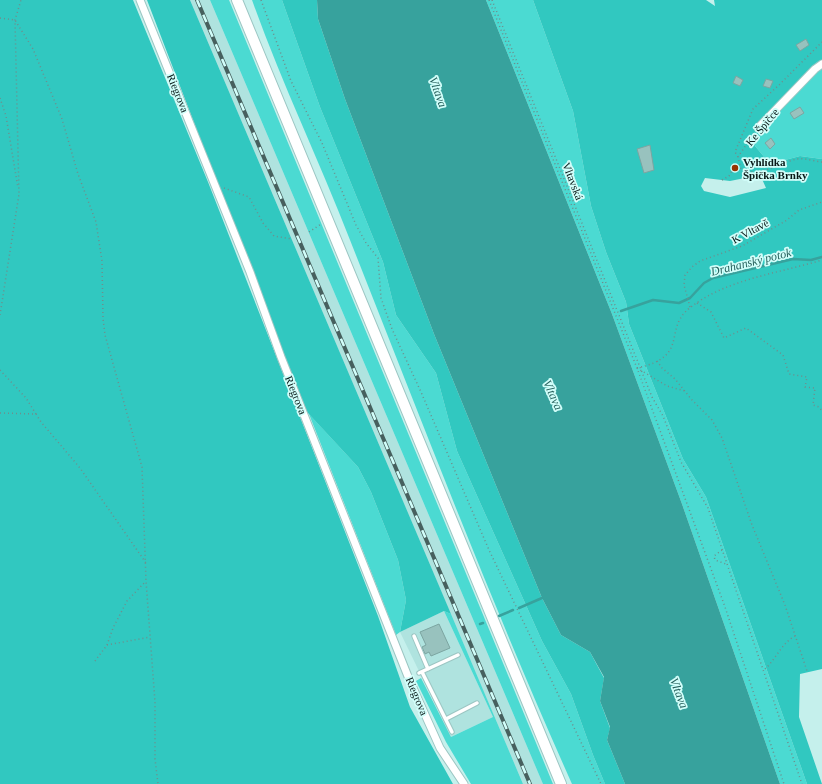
<svg xmlns="http://www.w3.org/2000/svg" width="822" height="784" font-family="Georgia,serif">
<style>
.built{fill:#afe3df}
.green{fill:#4bdad2}
.forest{fill:#31c8c0;fill-rule:evenodd}
.water{fill:#37a29d}
.lines{fill:none;stroke-linecap:round;stroke-linejoin:round}
.stream{stroke:#37a29d;stroke-width:2.5}
.building{fill:#98c2be;stroke:#7ca5a1}
.service-casing{stroke:#9cc6c3;stroke-width:5.5}
.minor-casing{stroke:#9cc6c3;stroke-width:9}
.secondary-casing{stroke:#9cc6c3;stroke-width:12}
.path{stroke:#6f8e8c;stroke-width:1.5;stroke-dasharray:1 3;stroke-linecap:butt}
.service{stroke:#fff;stroke-width:3.5}
.minor{stroke:#fff;stroke-width:7}
.secondary{stroke:#fff;stroke-width:10}
.rail-casing{stroke:#47605e;stroke-width:4}
.rail{stroke:#d2fefa;stroke-width:2.5;stroke-dasharray:8;stroke-linecap:butt}
.poi-dot{fill:#973202;stroke:#d2fefa;stroke-width:1.5}
.labels{text-anchor:middle;dominant-baseline:central;stroke-width:3.5;stroke-linejoin:round;paint-order:stroke}
.street-label{font-size:11px;fill:#081817;stroke:#d2fefa}
.poi-label{font-size:11px;font-weight:bold;fill:#081817;stroke:#d2fefa;text-anchor:start}
.water-label{font-size:12px;font-style:italic;fill:#27615d;stroke:#d2fefa}
</style>
<rect width="100%" height="100%" fill="#c5f0ec"/>
<!-- built -->
<path class="built" d="M190,0H210L543,784H523Z
M444,611L493,717L451,737L400,632Z"/>
<!-- green -->
<path class="green" d="M210,0H229L553,784H543Z
M252,0H282L320,107L383,262L396,315L436,373L457,451L542,641L571,694L593,755L605,784H572C492,605 422,422 350,240C319,160 281,82 252,0Z
M486,0H533L573,111L591,206L606,252L626,302L629,324L683,459L706,497L807,784H780L682,504L612,314Z
M822,66V159L800,156L770,164L755,146L769,119Z
M309,414L358,467L371,492L398,560L406,600L400,632L396,635Z
M444,611L451,614L523,784H471L446,742L416,681L421,678L451,737L493,717Z"/>
<!-- forest -->
<path class="forest" d="M0,0H133L208,182L378,616L410,707L453,784H0Z
M147,0H190L451,614L444,611L400,632L406,600L398,560L371,492L358,467L307,412L283,355Z
M282,0H317L318,19L345,99L434,334L542,598L561,635L590,652L604,678L600,701L610,728L607,740L625,784H605L593,755L571,694L542,641L457,451L436,373L396,315L383,262L320,107Z
M533,0H706L715,6L714,0H822V61L801,78L766,116L769,119L755,146L770,164L800,156L822,159V669L800,674L799,717L822,784H807L706,497L683,459L629,324L626,302L606,252L591,206L573,111ZM750,177L762,179L766,188L730,197L704,191L701,186L705,178L730,181Z"/>
<!-- water -->
<path class="water" d="M317,0H486L612,314L682,504L780,784H625L607,740L610,727L600,701L604,677L590,652L561,635L542,598L434,334L345,99L318,19Z"/>
<g class="lines">
<!-- stream -->
<path class="stream" d="M621,311L653,300L679,303L690,298L704,283L713,278L793,259L811,260L822,257
M519,608L542,598
M499,616L513,610
M480,624L483,623"/>
</g>
<!-- building -->
<path class="building" d="M806,39L809,45L800,51L796,45Z
M736,76L743,80L740,86L733,83Z
M766,79L773,81L770,88L763,86Z
M800,107L804,113L794,119L790,113Z
M771,138L775,144L770,149L765,143Z
M650,145L654,170L644,173L637,149Z
M439,624L450,648L431,656L429,652L425,654L422,647L426,645L420,632Z"/>
<g class="lines">
<!-- service casing -->
<g class="service-casing">
<path id="service" d="M414,636L428,669
M422,672L452,732
M419,673L458,655
M446,719L477,703"/>
</g>
<!-- minor casing -->
<g class="minor-casing">
<path id="minor" d="M140,0L250,272L281,357L409,679L440,748L464,784
M758,128L815,69L822,64"/>
</g>
<!-- secondary casing -->
<g class="secondary-casing">
<path id="secondary" d="M237,0L561,784"/>
</g>
<!-- path -->
<path class="path" d="M261,0L291,81L322,143L356,225L366,243L378,258L381,298L392,329L421,392L489,550L601,784
M489,0L637,368L725,607L784,784
M492,0L652,397L663,416L681,462L708,508L802,784
M0,18L15,20L33,49L62,119L78,174L96,222L102,261L103,318L105,335L142,467L146,581L155,702V759L158,784
M0,98L6,116L18,188
M754,133L738,157L741,169C760,178 778,163 797,159C805,158 814,161 822,162
M738,157L735,152L753,109L779,85L822,42
M722,180L729,176L734,167L739,166
M224,188L249,197L263,223L274,236L292,239
M309,232L321,224
M697,303L711,312L724,338L746,328L783,355L789,374L807,377L805,387L815,388L813,405L819,407L822,411
M690,307L684,285L685,275L692,267L700,261L742,246L787,220L799,210L822,202
M0,315L19,194L15,20L21,0
M657,361L662,368L675,379L692,400L712,420L722,438L752,525L785,605L807,671
M637,368C692,356 661,329 691,307C727,279 780,273 822,260
M637,368L667,386L685,391
M0,370L26,398L36,414
M0,413L36,414L41,422L80,468L146,563
M722,550L714,556L715,560L726,564
M107,645L150,637
M95,661L107,645L113,628L127,601L146,581
M765,669C776,659 781,644 795,636"/>
<!-- service -->
<use href="#service" class="service"/>
<!-- minor -->
<use href="#minor" class="minor"/>
<!-- secondary -->
<use href="#secondary" class="secondary"/>
<!-- rail casing -->
<g class="rail-casing">
<path id="rail" d="M197,0L530,784"/>
</g>
<!-- rail -->
<use href="#rail" class="rail"/>
</g>
<!-- markers -->
<circle class="poi-dot" cx="735" cy="168" r="4"/>
<g class="labels">
<!-- street labels -->
<g class="street-label">
<text transform="translate(178 93) rotate(68)">Riegrova</text>
<text transform="translate(762 127) rotate(-50)">Ke Špičce</text>
<text transform="translate(573 181) rotate(69)">Vltavská</text>
<text transform="translate(750 231) rotate(-28)">K Vltavě</text>
<text transform="translate(296 395) rotate(68)">Riegrova</text>
<text transform="translate(417 696) rotate(67)">Riegrova</text>
</g>
<!-- poi labels -->
<g class="poi-label">
<text x="743" y="162">Vyhlídka<tspan x="743" dy="13">Špička Brnky</tspan></text>
</g>
<!-- water labels -->
<g class="water-label">
<text transform="translate(438 92) rotate(70)">Vltava</text>
<text transform="translate(751 262) rotate(-14)">Drahanský potok</text>
<text transform="translate(553 395) rotate(66)">Vltava</text>
<text transform="translate(679 693) rotate(69)">Vltava</text>
</g>
</g>
</svg>
